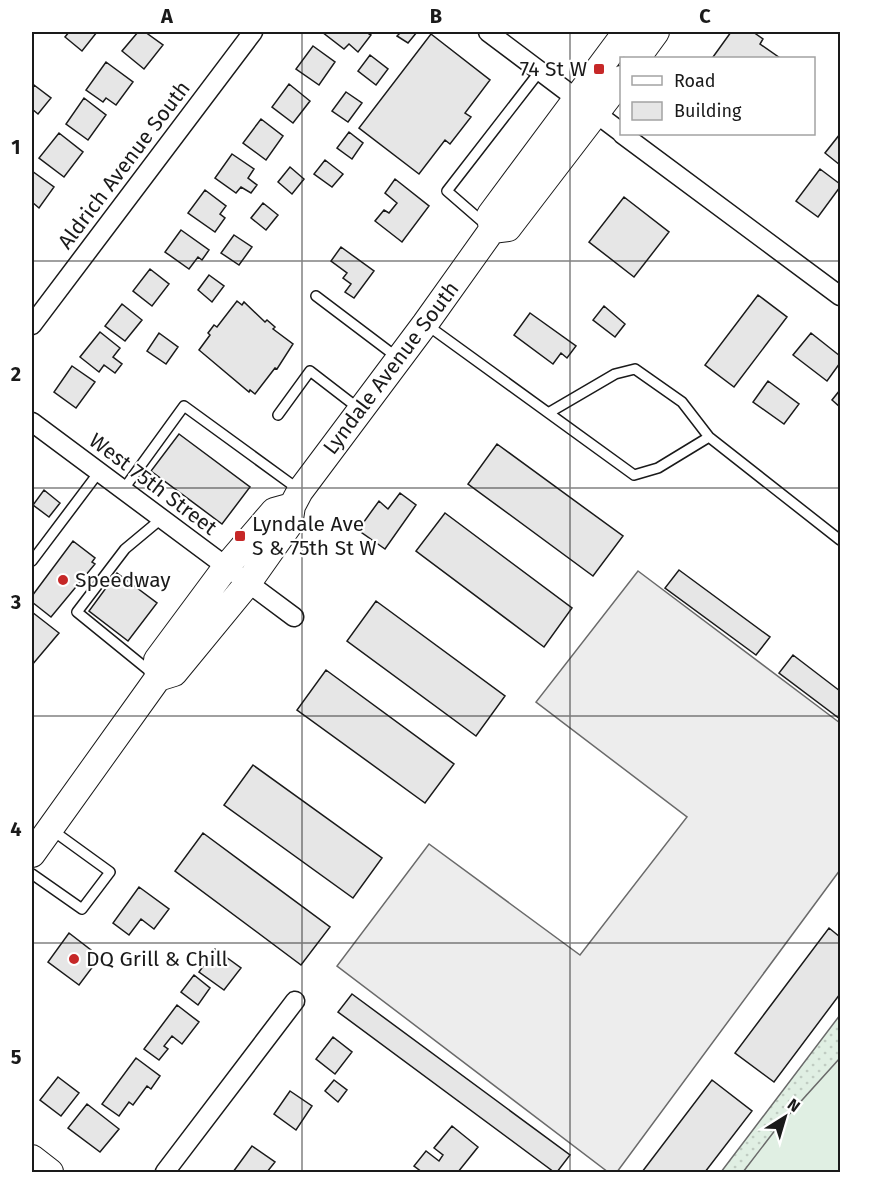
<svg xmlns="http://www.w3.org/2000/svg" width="872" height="1204" font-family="'Fira Sans',sans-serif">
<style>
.grass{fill:url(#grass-dots);stroke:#6a6a6a;stroke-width:1.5}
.pitch{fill:#e0efe3;stroke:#6a6a6a;stroke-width:1.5}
.parking{fill:#ededed;stroke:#6a6a6a;stroke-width:1.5}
.building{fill:#e6e6e6;stroke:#1a1a1a;stroke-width:1.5}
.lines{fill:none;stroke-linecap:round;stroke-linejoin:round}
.lane-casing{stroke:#1a1a1a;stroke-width:12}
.street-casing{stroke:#1a1a1a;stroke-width:21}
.secondary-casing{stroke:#1a1a1a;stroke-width:28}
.lane{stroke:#fff;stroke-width:9}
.street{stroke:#fff;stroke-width:18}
.secondary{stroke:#fff;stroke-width:26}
.grid{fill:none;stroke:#1a1a1a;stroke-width:1.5;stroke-opacity:0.55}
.poi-dot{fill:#c62828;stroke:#fff;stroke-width:2}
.labels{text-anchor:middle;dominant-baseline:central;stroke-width:4.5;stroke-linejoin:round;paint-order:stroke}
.poi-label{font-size:21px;fill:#1a1a1a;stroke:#fff;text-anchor:start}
.street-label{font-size:21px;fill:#1a1a1a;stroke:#fff}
.neatline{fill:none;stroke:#1a1a1a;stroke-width:2}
.grid-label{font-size:20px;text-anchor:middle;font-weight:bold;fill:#1a1a1a}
</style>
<defs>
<pattern id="grass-dots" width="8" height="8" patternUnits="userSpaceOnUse" patternTransform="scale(1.5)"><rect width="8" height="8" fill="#e0efe3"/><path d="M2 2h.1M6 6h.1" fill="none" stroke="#c0ccc2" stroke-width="1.8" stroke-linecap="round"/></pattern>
</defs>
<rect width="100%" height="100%" fill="#fff"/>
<!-- grass -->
<path class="grass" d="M840,1015V1172H721Z"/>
<!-- pitch -->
<path class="pitch" d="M840,1058V1172H743L776,1129Z"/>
<!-- parking -->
<path class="parking" d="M638,571L840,723V870L617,1172H608L337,966L429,844L580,955L687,817L536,702Z"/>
<!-- building -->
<path class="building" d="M69,32H97L82,51L65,37Z
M138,32H145L163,45L144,69L122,51Z
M322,32H366L371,35L358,52L349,44L344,49Z
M401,32H417L408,43L397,36Z
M731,32H753L763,39L760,44L780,58H715L713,57Z
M431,34L490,80L465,113L471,117L450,144L445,140L419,174L359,128Z
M313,46L335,62L319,85L296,69Z
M370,55L388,69L376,85L358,71Z
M106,62L133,82L116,105L106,98L103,102L86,90Z
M289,84L310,101L293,123L272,107Z
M34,85L51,98L38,114L32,109V89Z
M346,92L362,103L348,122L332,111Z
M84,98L106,115L88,140L66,124Z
M261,119L283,136L266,160L243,143Z
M349,132L363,143L352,159L337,148Z
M59,133L83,152L64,177L39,158Z
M840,134V165L825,153Z
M232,154L254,169L248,178L257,185L251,193L241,187L236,193L215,178Z
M325,160L343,174L332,187L314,174Z
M290,167L304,179L292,194L278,182Z
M820,169L840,184V187L818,217L796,201Z
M32,171L54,187L39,208L32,202Z
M395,179L429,206L402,242L375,221L384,210L389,213L397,203L385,193Z
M205,190L226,206L220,214L225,218L215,232L188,213Z
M624,197L669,232L634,277L589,242Z
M263,203L278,215L266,230L251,218Z
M181,230L209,250L202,260L198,257L189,269L165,252Z
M234,235L252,247L239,265L221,253Z
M341,247L374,271L354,298L345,292L351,284L343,278L347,273L331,261Z
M150,269L169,284L152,306L133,291Z
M209,275L224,286L212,302L198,290Z
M758,295L787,317L734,387L705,365Z
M237,301L242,305L244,302L265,322L267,320L275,327L273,329L293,344L277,369L275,368L255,394L250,390L249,392L199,350L210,335L208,333L214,325L217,327Z
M122,304L142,320L125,341L105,326Z
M604,306L625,324L615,337L593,320Z
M530,313L576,346L567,358L561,353L553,364L514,335Z
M100,332L120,348L113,357L122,364L115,373L104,365L99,372L80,357Z
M159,333L178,347L166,364L147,351Z
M811,333L840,356V363L827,381L793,355Z
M72,366L95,382L76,408L54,392Z
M768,381L799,404L784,424L753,402Z
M840,390V407L832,400Z
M179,434L250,487L222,524L151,471Z
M497,444L623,536L593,576L468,484Z
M44,490L60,503L49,517L33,505Z
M400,493L416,505L385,549L358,530L379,501L388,509Z
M445,513L572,608L544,647L416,551Z
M73,541L95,558L92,562L95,564L51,617L32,602V596Z
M679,570L770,637L756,655L665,588Z
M117,573L157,603L128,641L89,611Z
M376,601L505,696L476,736L347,641Z
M32,612L59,633L32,665Z
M793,655L840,691V719L779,673Z
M326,670L454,764L425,803L297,710Z
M253,765L382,858L353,898L224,805Z
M203,833L330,927L301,965L175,871Z
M139,887L169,909L154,929L141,919L129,935L113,923Z
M829,928L840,937V994L774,1082L735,1053Z
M69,933L100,957L79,985L48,962Z
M215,949L241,968L224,990L199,972Z
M194,975L210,988L198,1005L181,992Z
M352,994L570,1155L557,1172H554L338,1012Z
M177,1005L199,1022L182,1044L172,1036L164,1046L168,1049L159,1060L144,1049Z
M333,1037L352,1052L335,1074L316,1059Z
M136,1058L160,1076L151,1089L147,1086L133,1105L129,1102L119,1116L102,1104Z
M58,1077L79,1093L61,1116L40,1100Z
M334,1080L347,1090L338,1102L325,1091Z
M712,1080L752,1111L705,1172H642Z
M290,1091L312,1106L296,1130L274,1114Z
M87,1104L119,1129L100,1152L68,1128Z
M452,1126L478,1147L458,1172H422L414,1166L426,1151L439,1161L443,1155L434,1148Z
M252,1146L275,1162L267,1172H233Z"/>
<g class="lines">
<!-- lane casing -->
<g class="lane-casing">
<path id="lane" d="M485,224L447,191L540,71
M316,296L398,358
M427,325L634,475L658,468L709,437L840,540
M550,412L615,374L635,369L682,402L709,437
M278,415L310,371L358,408
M123,490L184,406L298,489
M32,561L99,472
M152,673L77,612L125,549L161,519
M32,874L82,909L110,872L52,830"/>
</g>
<!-- street casing -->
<g class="street-casing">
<path id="street" d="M488,32L622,133
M622,134L840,296
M32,325L253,32
M32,422L294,617
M165,1172L295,1001"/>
</g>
<!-- secondary casing -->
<g class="secondary-casing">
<path id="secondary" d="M637,58L656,32
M492,230L508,228L622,79
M158,678L157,660L226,567L274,511L292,506
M32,854L158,678L174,673L248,583L289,525L292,506L300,491L425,324L492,230L490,215L626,32
M32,1158L50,1172"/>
</g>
<!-- lane -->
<use href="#lane" class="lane"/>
<!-- street -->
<use href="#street" class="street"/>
<!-- secondary -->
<use href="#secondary" class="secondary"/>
</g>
<!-- grid -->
<path class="grid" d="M302,32V1172M570,32V1172M32,261H840M32,488H840M32,716H840M32,943H840"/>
<!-- markers -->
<g class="poi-dot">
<rect x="593" y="63" width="12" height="12" rx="3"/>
<rect x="234" y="530" width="12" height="12" rx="3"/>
<circle cx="63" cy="580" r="6"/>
<circle cx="74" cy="959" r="6"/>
</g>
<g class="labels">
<!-- poi labels -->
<g class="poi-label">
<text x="587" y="69" text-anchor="end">74 St W</text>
<text x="252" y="524">Lyndale Ave<tspan x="252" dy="24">S &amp; 75th St W</tspan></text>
<text x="75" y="580">Speedway</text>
<text x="86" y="959">DQ Grill &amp; Chill</text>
</g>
<!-- street labels -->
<g class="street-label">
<text transform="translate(124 165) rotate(-53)">Aldrich Avenue South</text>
<text transform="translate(391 368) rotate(-53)">Lyndale Avenue South</text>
<text transform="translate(153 484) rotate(37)">West 75th Street</text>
</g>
</g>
<!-- border -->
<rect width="872" height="1204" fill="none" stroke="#ffffff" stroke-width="66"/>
<!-- legend -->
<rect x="620" y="57" width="195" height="78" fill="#ffffff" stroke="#a3a3a3" stroke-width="1.5"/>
<rect x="632" y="76" width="30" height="9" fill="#ffffff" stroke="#a3a3a3" stroke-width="1.5"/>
<text x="674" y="87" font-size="18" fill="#1a1a1a">Road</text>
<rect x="632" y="102" width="30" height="18" fill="#e6e6e6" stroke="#a3a3a3" stroke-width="1.5"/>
<text x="674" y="117" font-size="18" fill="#1a1a1a">Building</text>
<!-- north arrow -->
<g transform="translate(785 1117) rotate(37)" stroke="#ffffff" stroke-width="4.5" paint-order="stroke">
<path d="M0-4.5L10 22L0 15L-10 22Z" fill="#1a1a1a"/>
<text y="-9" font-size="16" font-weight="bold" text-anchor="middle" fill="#1a1a1a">N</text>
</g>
<rect x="33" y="33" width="806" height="1138" class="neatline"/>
<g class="grid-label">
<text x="167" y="23">A</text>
<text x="436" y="23">B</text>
<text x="705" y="23">C</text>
<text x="16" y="154">1</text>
<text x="16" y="381">2</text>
<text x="16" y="609">3</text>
<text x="16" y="836">4</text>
<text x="16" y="1064">5</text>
</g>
</svg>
